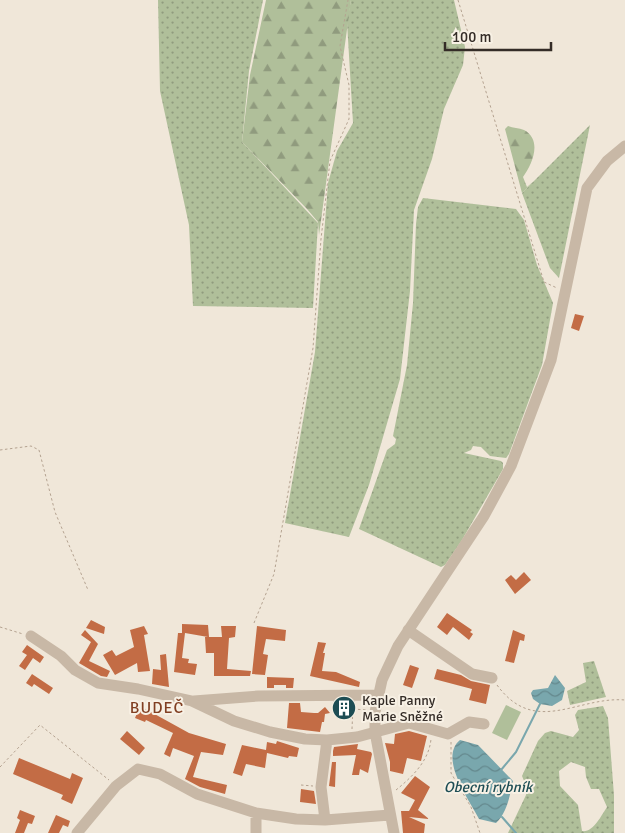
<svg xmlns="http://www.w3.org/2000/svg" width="625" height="833" font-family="Signika,sans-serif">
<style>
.grass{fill:url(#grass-dots);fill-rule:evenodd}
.forest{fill:url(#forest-firs)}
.pitch{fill:#b0bf9a}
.water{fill:url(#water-waves)}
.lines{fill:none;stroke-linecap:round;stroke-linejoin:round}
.stream{stroke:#79a7ad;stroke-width:2}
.building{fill:#c36c45}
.path{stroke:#b4a290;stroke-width:1;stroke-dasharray:2.5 2.5;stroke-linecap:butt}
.minor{stroke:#c8b8a6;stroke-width:11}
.labels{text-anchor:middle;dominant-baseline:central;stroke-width:4;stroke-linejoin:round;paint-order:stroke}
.poi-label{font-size:14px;fill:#342c27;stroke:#f8f1e5;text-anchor:start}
.water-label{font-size:15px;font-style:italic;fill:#1d4d54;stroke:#f8f1e5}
.quarter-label{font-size:16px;letter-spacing:1px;fill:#813f22;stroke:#f8f1e5}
</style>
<defs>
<pattern id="grass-dots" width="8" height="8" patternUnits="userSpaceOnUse" patternTransform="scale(1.25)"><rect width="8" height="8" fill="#b0bf9a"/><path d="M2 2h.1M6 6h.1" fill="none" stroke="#909b7e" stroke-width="1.8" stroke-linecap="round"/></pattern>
<pattern id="forest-firs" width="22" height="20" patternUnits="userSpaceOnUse" patternTransform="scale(1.25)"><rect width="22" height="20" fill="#b0bf9a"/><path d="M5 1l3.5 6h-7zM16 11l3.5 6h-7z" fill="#909b7e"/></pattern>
<pattern id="water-waves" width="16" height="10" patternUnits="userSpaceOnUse" patternTransform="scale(1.25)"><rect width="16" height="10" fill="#79a7ad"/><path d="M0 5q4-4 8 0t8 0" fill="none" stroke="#64888d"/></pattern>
</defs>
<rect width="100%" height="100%" fill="#f0e7d9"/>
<!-- grass -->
<path class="grass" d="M158,0H263L249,71L242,142L318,223L313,308L193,306L189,225L160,91Z
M351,0H454L465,47L463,65L444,109L432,159L414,210L410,291L400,379L369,485L349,537L285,523L315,352L328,183L337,151L353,123L347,22Z
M590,125L559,278L550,268L522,193Z
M423,198L516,209L524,220L537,265L553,303L542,365L509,454L506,458L490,456L481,447L473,446L471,450L464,453L501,461L503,463V469L462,540L445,565L441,567L359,529L387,450L395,444L396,439L393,436L407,365L413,303L416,224L418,207Z
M594,661L606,697L570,705L567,691L586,682L583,663Z
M603,706L608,718L614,795V833H508L526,795L527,788L522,776L538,741L545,733L551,731L573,737L579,730L575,715L578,710ZM571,762L585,767L586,777L591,789H599L607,807C601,816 593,833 582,831L578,805L560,786L559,771Z"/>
<!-- forest -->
<path class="forest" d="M266,0H351L319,235L318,222L307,209L242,142L250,75Z
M508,126C513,128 519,128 524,130C543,140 532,165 523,177L527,187L534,181L522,193L505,129Z"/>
<!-- pitch -->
<path class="pitch" d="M506,705L521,712L507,740L492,733Z"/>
<!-- water -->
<path class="water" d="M555,675L565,688L562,700L552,706L540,704L533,699L531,693L533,690L548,688Z
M460,740L478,745L513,781C510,795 507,813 496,823L479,819C470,801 438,758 460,740Z"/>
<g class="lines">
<!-- stream -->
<path class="stream" d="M501,770L516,752L540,704
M502,817L516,833"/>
</g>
<!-- building -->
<path class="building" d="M575,314L584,316L579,331L571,328Z
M524,572L531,580L515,594L505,580L511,575L516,580Z
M447,613L472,630L470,632L473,634L469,640L453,627L447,635L437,627Z
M91,620L105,627L104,634L86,628Z
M182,624L208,625L209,637H222L221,626H236L235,637L229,638L227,669L251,671L250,676H214V653H206L205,637H208L185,633L182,658L189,659L188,663L197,664L195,675L174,672L178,633H182Z
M144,626L148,634L144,635L150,671L138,672L137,663L115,675L103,655L112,650L116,656L134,647L130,630Z
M257,626L286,630L285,641L266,639L263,654L268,655L265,675L252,674Z
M85,630L98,644L89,661L110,671L107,677L101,676L79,663L91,642L81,635Z
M513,630L525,635L524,641L520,640L514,663L505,661Z
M318,642L326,643L323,653H325L322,671L336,672L360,682L359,687L310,676Z
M27,645L44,657L40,663L33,658L25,670L19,666L27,655L22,652Z
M166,654L169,687L152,684L153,669L161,670L160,655Z
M410,665L419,668L412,688L403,685Z
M437,669L461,675L471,681L490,685L486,704L469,700L472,689L434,679Z
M32,674L53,688L49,694L34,684L32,687L26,683Z
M267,677L294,678L293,688H286V685H274V688H267Z
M289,703H300L301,712L314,713H318L325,707L330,713L325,714L324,722H322L320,732L287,728Z
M342,703L352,705L351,713L336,712V706Z
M140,706L189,733L226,744L223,755L201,752L193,777L227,785L225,794L200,787L185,779L194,756L173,748L170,757L164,754L173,733L146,720L145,722L135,718Z
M127,731L145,748L139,755L120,739Z
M409,731L427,736L421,761L407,758L403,774L390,771V762L385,743L394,744L395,734Z
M277,741L299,748L297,757L289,756L288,758L267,753L265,768L246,764L242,776L233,773L242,745L266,750L267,742L276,744Z
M358,744L357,749L371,752L372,754L368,773L360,769L359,775H352L356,755L333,756V751L334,747Z
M19,758L70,779L72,773L83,778L72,804L61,799L63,795L13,774Z
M332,762H336L335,787L329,786Z
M415,776L430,787L418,810L429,819L409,817L425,824L424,833H403L401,811H409L415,800L401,793Z
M301,789L314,791L316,804L300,802Z
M20,810L35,816L32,824L28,823L24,833H15L20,820L17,818Z
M56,815L70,821L68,827L63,825L59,833H48Z"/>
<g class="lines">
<!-- path -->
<path class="path" d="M458,0L544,282L557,288
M0,450L31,446L39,450L55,512L88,590
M254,623L274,574L313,348L321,239L330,161L349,119V85L340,46L348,0
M0,627L23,634
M497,685C535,737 578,696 625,700
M353,709L367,710
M352,729L353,706
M451,742V773L471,807L480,833
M0,767L40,725L109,780
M301,785L313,786
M396,790C412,777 429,761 431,739"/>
<!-- minor -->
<path class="minor" d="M408,630L472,674L492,678
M31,636L61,656L75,670L98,683L138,689L192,701L234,721L270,732L305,739L327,740L357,737L409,723L448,734L469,722L484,724
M194,701L258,696L378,695
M256,813V833
M325,820L321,787L327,740
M77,833L116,786L138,769L160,774L197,794L256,813L296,819L325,820L390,815
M394,833L375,732V712L382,680L398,646L484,516L511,466L551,360L587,188L607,161L625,146"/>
</g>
<!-- icons -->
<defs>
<g id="building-disc" transform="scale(1.25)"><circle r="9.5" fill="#1d4d54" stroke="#f8f1e5"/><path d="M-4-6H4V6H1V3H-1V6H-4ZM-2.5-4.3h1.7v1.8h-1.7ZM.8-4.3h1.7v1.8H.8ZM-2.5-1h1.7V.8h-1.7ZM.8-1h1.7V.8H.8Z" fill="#fff"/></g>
</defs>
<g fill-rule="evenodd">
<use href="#building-disc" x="344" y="708"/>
</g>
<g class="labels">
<!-- poi labels -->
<g class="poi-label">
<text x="362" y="700">Kaple Panny<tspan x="362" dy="16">Marie Sněžné</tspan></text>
</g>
<!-- water labels -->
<g class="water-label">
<text x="488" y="787">Obecní rybník</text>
</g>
<!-- quarter labels -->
<g class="quarter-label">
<text x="157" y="708">BUDEČ</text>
</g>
</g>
<!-- scale -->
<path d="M445 42v8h106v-8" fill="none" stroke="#342c27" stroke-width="2.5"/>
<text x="452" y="42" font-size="15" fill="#342c27" stroke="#f8f1e5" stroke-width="4" paint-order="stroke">100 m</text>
</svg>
